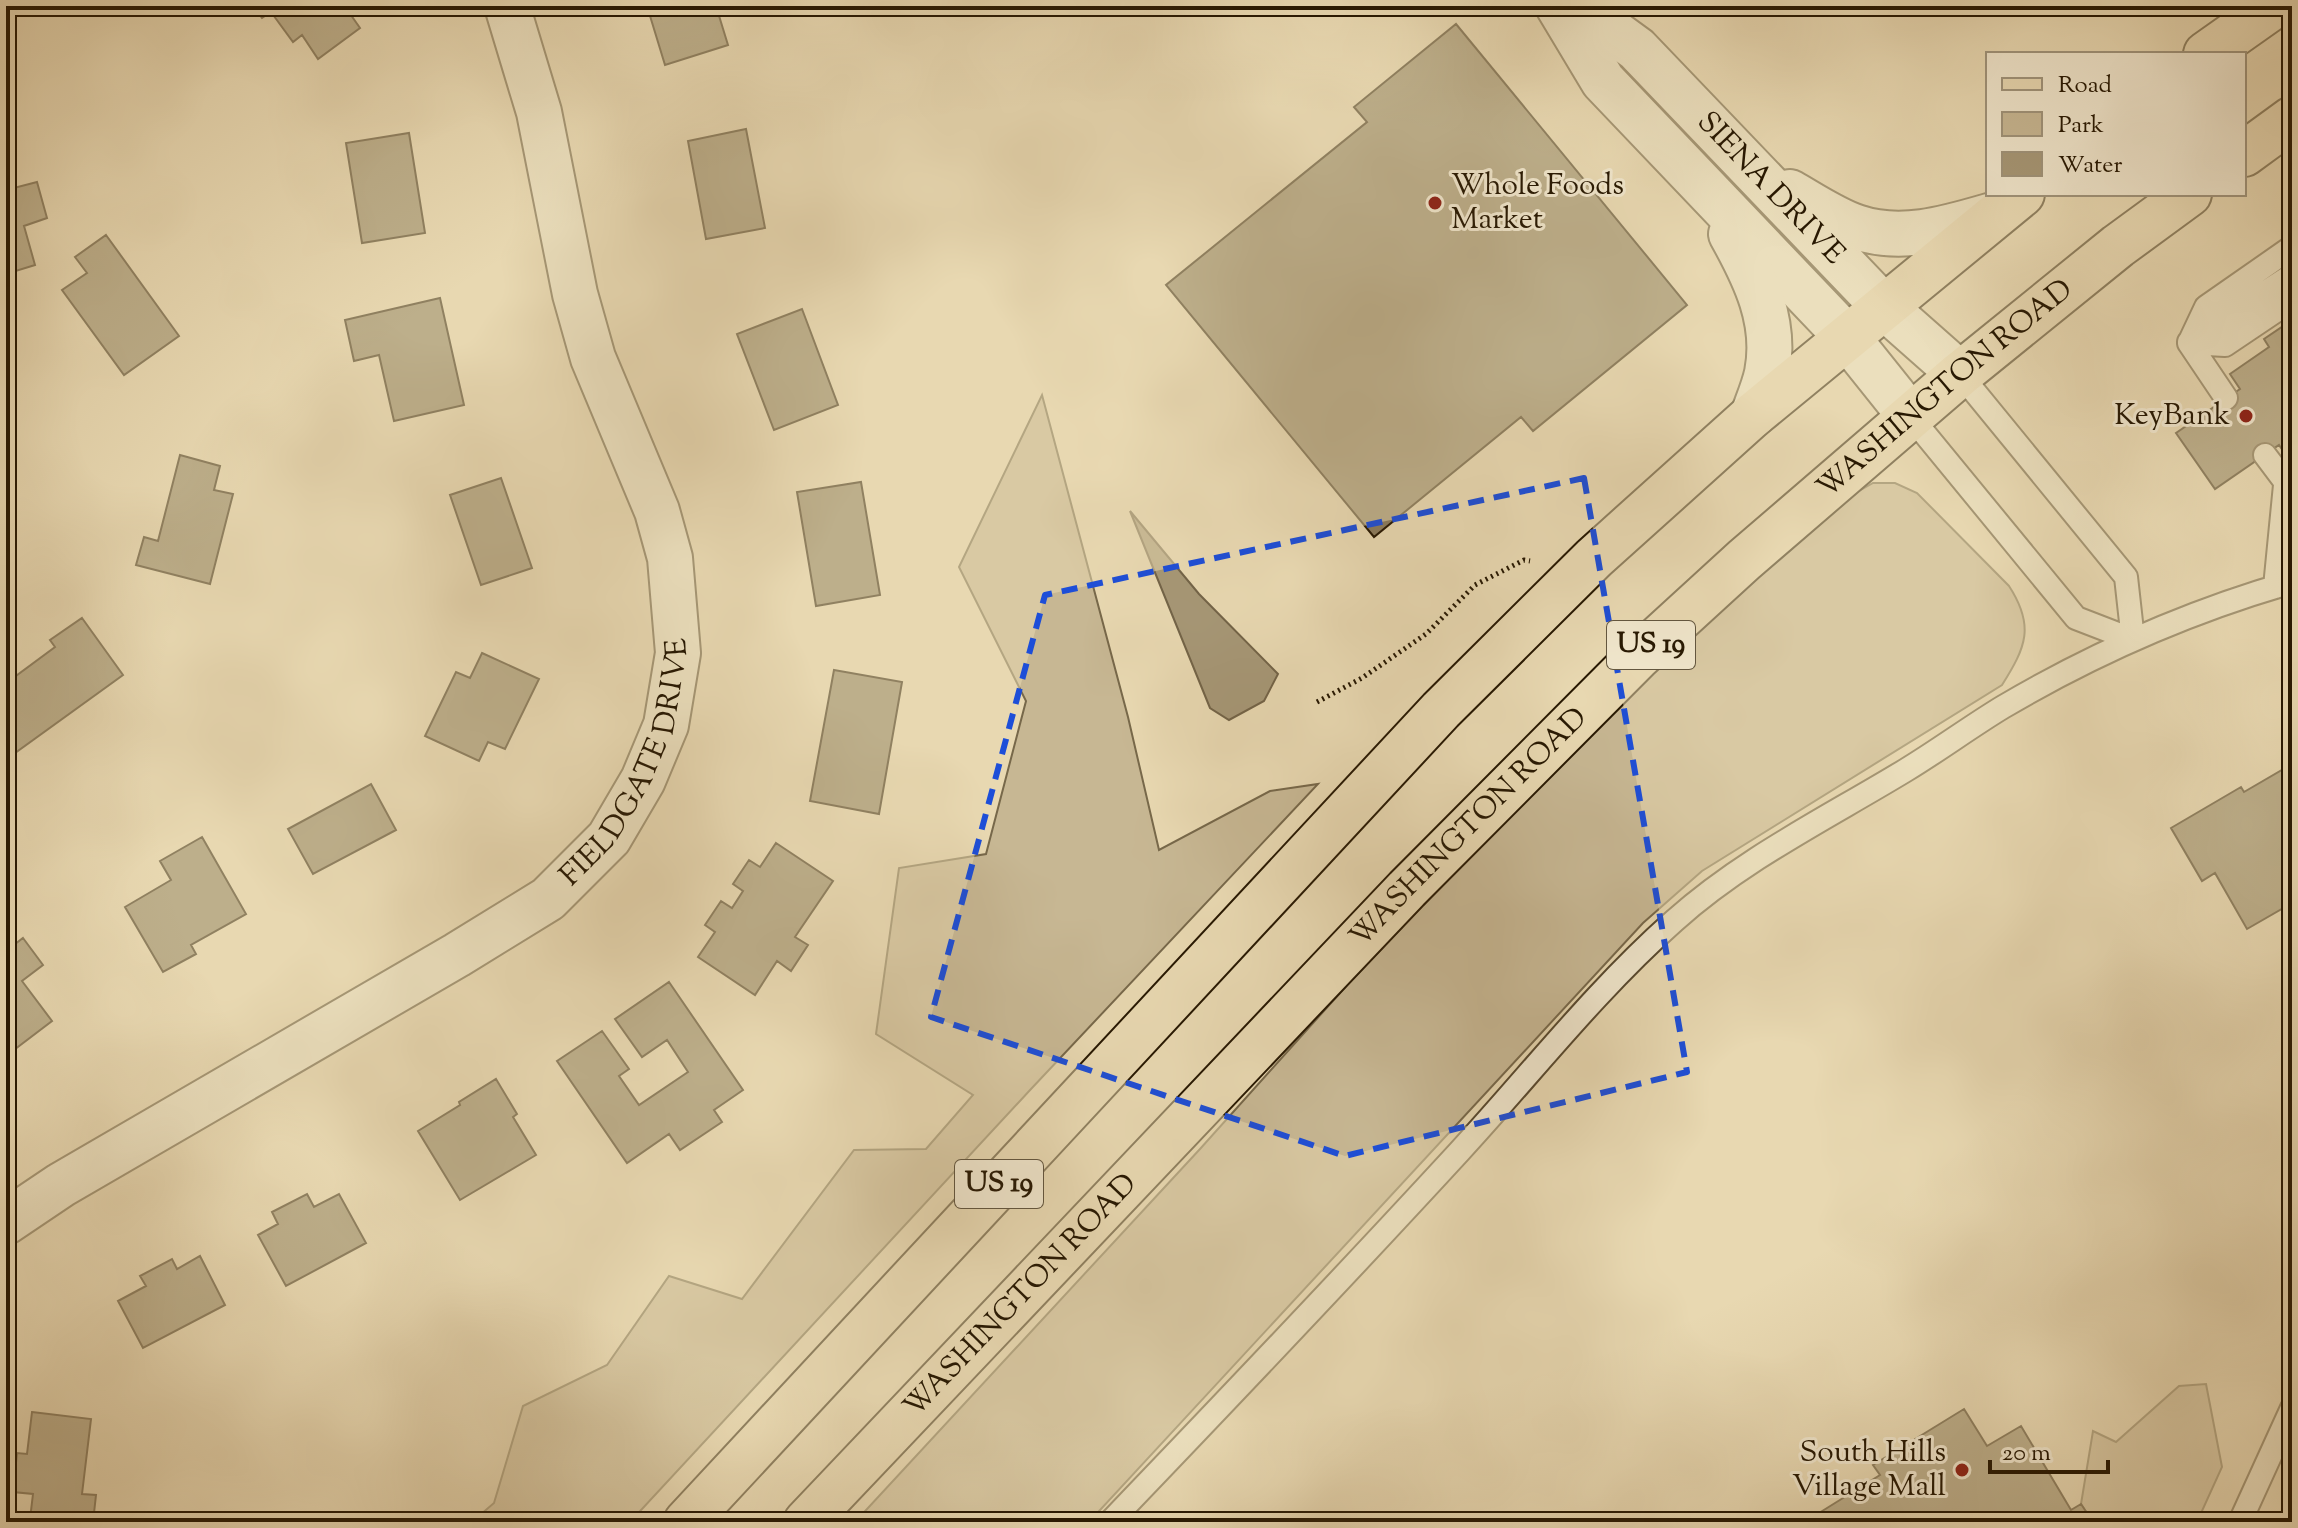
<svg xmlns="http://www.w3.org/2000/svg" width="2298" height="1528" font-family="'Sorts Mill Goudy',serif">
<style>
.green{fill:#c7b793;stroke:#77684a;stroke-width:2}
.water{fill:#a69776;stroke:#736448;stroke-width:2}
.building{fill:#8b7c5d;stroke:#271802;stroke-width:2}
.lines{fill:none;stroke-linecap:round;stroke-linejoin:round}
.lane-casing{stroke:#57482e;stroke-width:26}
.street-casing{stroke:#57482e;stroke-width:48}
.primary-casing{stroke:#271802;stroke-width:48}
.path{stroke:#271802;stroke-width:5;stroke-dasharray:2 4;stroke-linecap:butt}
.lane{stroke:#f0e6cc;stroke-width:22}
.street{stroke:#f0e6cc;stroke-width:44}
.primary{stroke:#e8d8b1;stroke-width:44}
.marked{fill:none;stroke:#1d4ed8;stroke-width:6;stroke-dasharray:16 10;stroke-linejoin:round}
.poi-dot{fill:#8f2418;stroke:#f0e6cc;stroke-width:3}
.labels{text-anchor:middle;dominant-baseline:central;stroke-width:6;stroke-linejoin:round;paint-order:stroke}
.shield{fill:#f0e6cc;stroke:#63563f;stroke-width:2}
.shield-label{font-size:28px;font-weight:bold;fill:#271802}
.poi-label{font-size:30px;fill:#271802;stroke:#f0e6cc;text-anchor:end}
.street-label{font-size:30px;fill:#271802;stroke:#f0e6cc}
</style>
<rect width="100%" height="100%" fill="#e8d8b1"/>
<filter id="stains"><feTurbulence type="fractalNoise" baseFrequency=".0025" numOctaves="4"/><feColorMatrix values="0 0 0 0 .2 0 0 0 0 .09 0 0 0 0 .02 0 0 0 .5 -.17"/></filter>
<radialGradient id="worn" r=".72"><stop offset=".6" stop-color="#630" stop-opacity="0"/><stop offset="1" stop-color="#630" stop-opacity=".3"/></radialGradient>
<!-- green -->
<path class="green" d="M1042,395L1128,717L1159,850L1270,791L1318,784L1031,1089L630,1522H472L494,1503L523,1406L607,1365L669,1276L742,1299L854,1150L926,1149L973,1095L876,1034L899,868L986,854L1026,701L959,567Z
M1873,483H1895L1917,493L2009,586C2035,626 2026,647 2002,685L1702,871L1643,923L1089,1522H855L1200,1149L1349,983L1574,748L1721,606L1852,495Z
M2206,1384L2222,1467L2197,1522H2093L2081,1504L2093,1431L2116,1442L2179,1386Z"/>
<!-- water -->
<path class="water" d="M1130,511L1199,594L1278,674L1264,701L1229,720L1210,708Z"/>
<!-- building -->
<path class="building" d="M253,6H349L346,8L360,28L318,59L302,35L293,42L271,12L262,18Z
M647,6H716L728,45L665,65Z
M1456,24L1687,305L1533,431L1521,417L1374,537L1166,285L1367,122L1354,107Z
M746,129L765,228L706,239L688,141Z
M409,133L425,233L362,243L346,143Z
M37,182L47,218L24,226L35,265L6,274V190Z
M106,235L179,336L124,375L62,290L87,273L75,257Z
M440,298L464,405L394,421L379,355L354,361L345,320Z
M802,309L838,405L774,430L737,334Z
M2292,320V464L2279,445L2215,489L2176,433L2240,389L2230,374L2269,347L2264,339Z
M180,455L220,466L214,490L233,494L210,584L136,565L144,537L158,541Z
M501,478L532,568L481,585L450,495Z
M861,482L880,595L816,606L797,492Z
M82,618L123,675L15,753L6,739V677L9,681L55,647L50,640Z
M482,653L539,679L505,749L488,742L479,761L425,736L456,672L470,678Z
M834,670L902,682L879,814L810,801Z
M2292,764V903L2247,929L2215,873L2202,881L2171,828L2241,787L2244,792Z
M371,784L396,830L313,874L288,829Z
M202,837L246,914L191,945L196,954L163,972L125,907L171,880L160,861Z
M776,843L833,881L795,937L808,945L791,971L777,961L755,995L698,957L715,932L705,925L721,901L732,908L743,891L733,884L749,860L760,867Z
M23,938L43,965L22,981L52,1021L6,1056V951Z
M669,982L743,1090L714,1110L722,1122L680,1150L669,1134L627,1163L557,1061L602,1031L629,1069L619,1076L639,1105L688,1072L667,1040L642,1057L615,1019Z
M496,1079L517,1114L513,1117L536,1155L460,1200L418,1131L460,1105L459,1102Z
M307,1194L314,1207L339,1194L366,1243L286,1286L258,1235L278,1224L272,1212Z
M200,1256L225,1305L143,1348L118,1301L146,1286L140,1276L172,1259L177,1269Z
M1964,1409L1987,1446L2021,1426L2071,1510L2081,1504L2093,1522H1824L1819,1513L1880,1475L1873,1465Z
M32,1412L91,1419L82,1494L96,1495L93,1522L30,1519L33,1494L13,1492L17,1453L27,1454Z"/>
<g class="lines">
<!-- lane casing -->
<g class="lane-casing">
<path id="lane" d="M2189,342L2292,275
M2189,343L2206,307L2292,247
M2189,343L2225,345L2292,300
M2189,343L2226,398
M1911,417L2076,618L2133,640L2126,577L1960,374
M2265,455L2292,491
M2275,587L2285,485
M1110,1522C1227,1400 1344,1277 1459,1152C1530,1075 1595,991 1674,921C1743,859 1827,818 1906,770C1939,750 1970,727 2003,707C2093,654 2191,611 2292,582
M2240,1522L2292,1408"/>
</g>
<!-- street casing -->
<g class="street-casing">
<g id="street">
<path d="M1558,6L1603,81L1847,337L1911,417"/>
<path id="s1" d="M1578,6L1637,49L1883,306L1960,374"/>
<path d="M1790,192C1811,204 1833,219 1856,227C1903,243 1951,227 1996,214"/>
<path d="M1731,234C1755,277 1777,322 1767,373C1764,387 1758,401 1753,415"/>
<path id="s2" d="M6,1222L61,1185L457,955L548,899L609,838L643,780L666,725L678,653L670,558L657,511L593,358L575,294L539,112L507,6"/>
</g>
</g>
<!-- primary casing -->
<g class="primary-casing">
<g id="primary">
<path d="M2206,54L2274,6"/>
<path d="M2244,154L2292,119"/>
<path d="M686,1522L1441,710L1594,558L1753,415L2022,194"/>
<path id="s3" d="M806,1522L1407,889L1638,657L1744,560L1960,374L2118,246L2189,194"/>
</g>
</g>
<!-- path -->
<path class="path" d="M1317,702L1362,678L1426,634L1475,585L1524,560L1530,561"/>
<!-- lane -->
<use href="#lane" class="lane"/>
<!-- street -->
<use href="#street" class="street"/>
<!-- primary -->
<use href="#primary" class="primary"/>
</g>
<!-- marked area -->
<path d="M0 0H2298V1528H0ZM1584,478L1687,1072L1345,1156L931,1017L1045,595Z" fill="#e8d8b1" fill-opacity=".55" fill-rule="evenodd"/>
<path class="marked" d="M1584,478L1687,1072L1345,1156L931,1017L1045,595Z"/>
<!-- markers -->
<g class="poi-dot">
<circle cx="1435" cy="203" r="8"/>
<circle cx="2246" cy="416" r="8"/>
<circle cx="1962" cy="1470" r="8"/>
</g>
<g class="labels">
<!-- shield labels -->
<g class="shield">
<rect x="1607" y="621" width="88" height="48" rx="6"/>
<rect x="955" y="1160" width="88" height="48" rx="6"/>
</g>
<g class="shield-label">
<text x="1651" y="645">US 19</text>
<text x="999" y="1184">US 19</text>
</g>
<!-- poi labels -->
<g class="poi-label">
<text x="1451" y="186" text-anchor="start">Whole Foods<tspan x="1451" dy="34">Market</tspan></text>
<text x="2230" y="416">KeyBank</text>
<text x="1946" y="1453">South Hills<tspan x="1946" dy="34">Village Mall</tspan></text>
</g>
<!-- street labels -->
<g class="street-label">
<text stroke="none"><textPath href="#s1" startOffset="266">SIENA DRIVE</textPath></text>
<text stroke="none"><textPath href="#s3" startOffset="1608">WASHINGTON ROAD</textPath></text>
<text stroke="none"><textPath href="#s2" startOffset="794">FIELDGATE DRIVE</textPath></text>
<text stroke="none"><textPath href="#s3" startOffset="960">WASHINGTON ROAD</textPath></text>
<text stroke="none"><textPath href="#s3" startOffset="312">WASHINGTON ROAD</textPath></text>
</g>
</g>
<!-- margin -->
<rect width="2298" height="1528" fill="none" stroke="#e8d8b1" stroke-width="32"/>
<rect x="8" y="8" width="2282" height="1512" fill="none" stroke="#271802" stroke-width="4"/>
<rect x="16" y="16" width="2266" height="1496" fill="none" stroke="#271802" stroke-width="2"/>
<!-- legend -->
<rect x="1986" y="52" width="260" height="144" fill="#f0e6cc" stroke="#a0947b" stroke-width="2"/>
<rect x="2002" y="78" width="40" height="12" fill="#e8d8b1" stroke="#a0947b" stroke-width="2"/>
<text x="2058" y="92" font-size="24" fill="#271802">Road</text>
<rect x="2002" y="112" width="40" height="24" fill="#c7b793" stroke="#a0947b" stroke-width="2"/>
<text x="2058" y="132" font-size="24" fill="#271802">Park</text>
<rect x="2002" y="152" width="40" height="24" fill="#a69776" stroke="#a0947b" stroke-width="2"/>
<text x="2058" y="172" font-size="24" fill="#271802">Water</text>
<!-- scale -->
<path d="M1990 1460v12h118v-12" fill="none" stroke="#271802" stroke-width="4"/>
<text x="2002" y="1460" font-size="24" fill="#271802" stroke="#f0e6cc" stroke-width="6" paint-order="stroke">20 m</text>
<rect width="100%" height="100%" filter="url(#stains)"/>
<rect width="100%" height="100%" fill="url(#worn)"/>
</svg>
